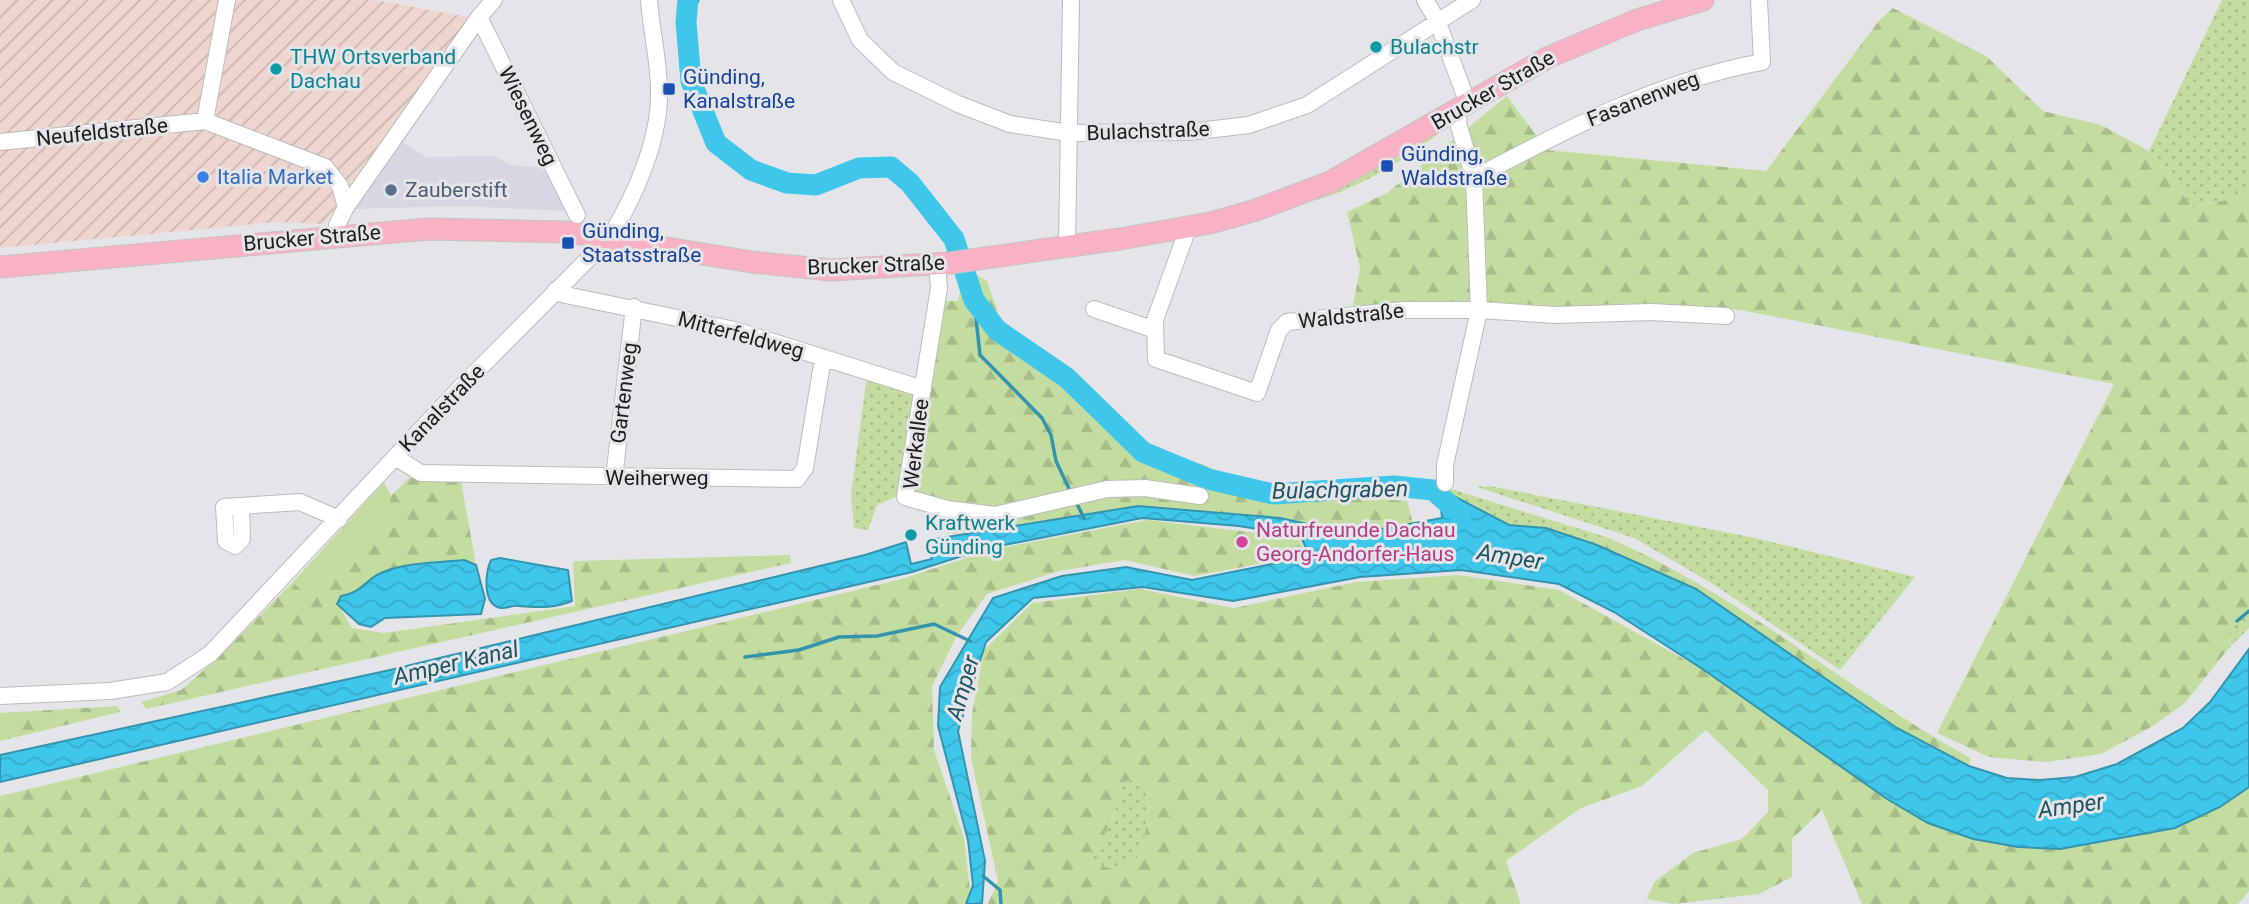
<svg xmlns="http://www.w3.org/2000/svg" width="2249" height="904" font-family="Roboto,sans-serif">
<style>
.built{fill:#d8d6e2}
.industrial{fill:url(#industrial-furrows)}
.grass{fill:url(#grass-dots)}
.forest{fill:url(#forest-firs);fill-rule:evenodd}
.green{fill:#c3dda0}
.water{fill:url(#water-waves);stroke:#3494ae;stroke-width:2}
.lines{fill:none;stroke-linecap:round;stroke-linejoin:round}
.stream{stroke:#3494ae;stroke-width:3.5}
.river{stroke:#3ec7eb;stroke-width:21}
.minor-casing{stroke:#bbbbbf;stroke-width:18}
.major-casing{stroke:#c4c4c4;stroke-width:23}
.minor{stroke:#fff;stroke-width:16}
.major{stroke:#f8b2c3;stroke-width:21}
.culture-dot{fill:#0f9aa8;stroke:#e5e5e9;stroke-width:2.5}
.transit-dot{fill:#1a4fb4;stroke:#e5e5e9;stroke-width:2.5}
.shop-dot{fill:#3f7fe0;stroke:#e5e5e9;stroke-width:2.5}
.service-dot{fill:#5c6f8a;stroke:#e5e5e9;stroke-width:2.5}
.hotel-dot{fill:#d1479c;stroke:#e5e5e9;stroke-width:2.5}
.labels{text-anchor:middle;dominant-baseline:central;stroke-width:6;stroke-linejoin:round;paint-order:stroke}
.culture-label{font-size:21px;fill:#0d838f;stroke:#e5e5e9;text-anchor:start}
.transit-label{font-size:21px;fill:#164399;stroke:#e5e5e9;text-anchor:start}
.street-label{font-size:21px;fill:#1d1d1e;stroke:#e5e5e9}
.shop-label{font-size:21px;fill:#366cbe;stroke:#e5e5e9;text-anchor:start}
.service-label{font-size:21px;fill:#4e5e75;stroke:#e5e5e9;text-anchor:start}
.hotel-label{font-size:21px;fill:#b23c85;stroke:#e5e5e9;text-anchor:start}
.water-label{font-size:23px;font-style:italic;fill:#1d5463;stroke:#e5e5e9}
</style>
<defs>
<pattern id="industrial-furrows" width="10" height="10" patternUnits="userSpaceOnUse" patternTransform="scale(1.75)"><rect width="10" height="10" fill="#eed5ce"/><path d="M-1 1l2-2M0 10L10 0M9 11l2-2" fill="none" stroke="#ccb6b0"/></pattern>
<pattern id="grass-dots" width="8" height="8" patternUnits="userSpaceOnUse" patternTransform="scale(1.75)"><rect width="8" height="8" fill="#c3dda0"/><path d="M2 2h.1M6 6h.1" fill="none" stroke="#a7bd89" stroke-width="1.8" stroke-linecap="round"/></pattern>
<pattern id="forest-firs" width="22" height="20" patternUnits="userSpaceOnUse" patternTransform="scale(1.75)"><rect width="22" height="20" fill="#c3dda0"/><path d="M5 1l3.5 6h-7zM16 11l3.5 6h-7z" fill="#a7bd89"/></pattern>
<pattern id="water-waves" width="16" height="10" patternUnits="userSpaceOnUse" patternTransform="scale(1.75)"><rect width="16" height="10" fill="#3ec7eb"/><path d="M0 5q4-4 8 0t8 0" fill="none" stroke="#36aac9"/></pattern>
</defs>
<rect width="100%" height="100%" fill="#e5e5e9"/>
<!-- built -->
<path class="built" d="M400,140L426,157L495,156L511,165L549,168L570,211L459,206L354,209Z"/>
<!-- industrial -->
<path class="industrial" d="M0,0H376L478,19L323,224L276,222L0,248Z"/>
<!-- grass -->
<path class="grass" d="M2222,0H2249V195L2193,207L2149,151Z
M1435,131L1439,133C1400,163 1351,194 1302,203Z
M867,376L916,392L900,495L877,505L868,530L854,528L851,494Z
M1490,486L1755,538L1915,577L1840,670L1713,584L1634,538L1477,487Z
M1451,489L1609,538L1597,545L1546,528L1509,525L1446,492Z
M2249,609V628L2229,648L2231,622Z
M1140,778L1150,791L1143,853C1122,872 1115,874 1090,859L1110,825L1124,782Z"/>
<!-- forest -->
<path class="forest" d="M1893,8L1986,56L2043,111L2101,125L2149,151L2193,207L2249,195V609L2231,622L2229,648L2184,704L2151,727L2101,754L2046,762L1989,757L1937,733L2114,384L1741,310L1667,306L1352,311L1360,268L1347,212L1387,193L1507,96L1547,150L1766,171L1878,22Z
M976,275L987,281L1002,325L1069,369L1143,442L1253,484L1315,494L1407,501L1413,523L1354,534L1280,518L1138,506L953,534L945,502L915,495L916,469L937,301H958L963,277Z
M409,478L461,481L476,565C456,557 398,563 379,574C365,583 358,594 341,597L338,604L352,628L384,633L575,606L573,561L790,555L791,563L146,709L141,702L181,690L220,656L293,582L306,594L318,591L386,519L391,496Z
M1147,520L1291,537L1300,541L1304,548L1301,556L1194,576L1125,560L1059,571L987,594L956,637L932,686L934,750L964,838L971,899L963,904H0V796L902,579L990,550Z
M1609,538C1739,594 1847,690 1970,758L1969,766L1897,728L1696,589L1597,545Z
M1459,575L1559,590L1704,670L1887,799L2220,807L2249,787V891L2238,904H1862L1822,810L1792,839V877L1759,894L1673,904L1647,899L1654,882L1693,853L1742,839L1768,812V790L1706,730L1642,786L1581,808L1506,861L1521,904H988L998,881L971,758L972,714L984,650L1032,603L1140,589L1234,608L1356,582ZM1140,778L1150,791L1143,852C1122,871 1115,874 1091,859L1110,825L1124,782Z
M118,706L120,712L0,741V713Z"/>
<!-- green -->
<path class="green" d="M384,482L391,496L386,519L318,591L306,594L293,582Z"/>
<!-- water -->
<path class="water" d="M1446,492L1509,525L1546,528L1597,545L1696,589L1897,728L1969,766L2007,778L2040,780L2075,777L2117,764L2183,728L2210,702L2249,649V787L2220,807L2175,828L2060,849L2018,847L1973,839L1928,823L1887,799L1704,670L1614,612L1559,584L1461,570L1360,577L1233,601L1143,587L1033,598L986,642L958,731L985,861L982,904H966L973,885L968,840L938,726L940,687L993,598L1062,576L1126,567L1192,580L1302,558L1306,548L1302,539L1292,535L1239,526L1142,518L984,549L912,572L0,782V755L390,670L865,555L906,542L911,564L932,559L928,540L1138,506L1280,518L1354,534L1442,518L1440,499Z
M500,558L568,570L572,601C552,609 539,607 518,606C512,605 506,609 501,608C482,605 485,572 491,560Z
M464,560L476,565L485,599L481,614L385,618L371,627L359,624L337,604L341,596C359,594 365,581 379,574C400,563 440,562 464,560Z"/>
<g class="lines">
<!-- stream -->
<path class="stream" d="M686,22L698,0
M974,300L980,355L1042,418L1051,435L1056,461L1071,493
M1075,500L1084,518
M2237,621L2249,611
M745,657L799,650L839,637L877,636L934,624L970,641
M983,876L1000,890L1001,904"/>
<!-- river -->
<path class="river" d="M688,0L686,22L691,81L716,143L751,170L787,183L816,185L859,168L891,167L910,183L954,239L974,300L997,330L1067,378L1143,452L1208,479L1273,494L1394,486L1433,490L1461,515"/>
<!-- minor casing -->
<g class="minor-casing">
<path id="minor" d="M841,0L860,40L893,72L958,104L1010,124L1069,133L1189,132L1249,125L1307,105L1472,0
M1425,0L1437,20L1468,104
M479,17L577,215
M205,121L227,0
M0,142L205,121L325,167L340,186L346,207
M1474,178C1567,129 1658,81 1762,62L1759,0
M1188,228L1155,320L1156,359L1257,393L1279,330L1287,322L1405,310H1479L1474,178L1458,123L1459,109
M337,235V225L346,207L479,17L494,0
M1067,246L1071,0
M937,264L939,288L905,497L947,509L995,515L1107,489L1145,488L1200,496
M556,290L561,294L735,330L923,389
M1094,309L1155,330
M395,457L421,473L797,479L805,468L823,358
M614,478L634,307
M1445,483V465L1479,310L1556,315L1651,312L1726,316
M241,506L242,539L235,546L226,541L224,507L300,502L339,519
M0,696L110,691L167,682L210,654L461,387L610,237C635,196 660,140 659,91C659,60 651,30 649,0"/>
</g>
<!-- major casing -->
<g class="major-casing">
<path id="major" d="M0,267L428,229L568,232L752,262L831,270L950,263L1120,239L1210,223L1256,210L1330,182L1549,57L1637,20L1703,0"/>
</g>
<!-- minor -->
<use href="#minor" class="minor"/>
<!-- major -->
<use href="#major" class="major"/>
</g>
<!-- markers -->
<g class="culture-dot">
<circle cx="1376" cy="47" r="7"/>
<circle cx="276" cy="69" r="7"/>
<circle cx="911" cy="535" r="7"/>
</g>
<g class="transit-dot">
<rect x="662" y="82" width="14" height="14" rx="3.5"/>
<rect x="1380" y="159" width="14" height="14" rx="3.5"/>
<rect x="561" y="236" width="14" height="14" rx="3.5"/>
</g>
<circle class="shop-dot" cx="203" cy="177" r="7"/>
<circle class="service-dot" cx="391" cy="190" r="7"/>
<circle class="hotel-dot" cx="1242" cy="542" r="7"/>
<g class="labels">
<!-- culture labels -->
<g class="culture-label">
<text x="1390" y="47">Bulachstr</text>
<text x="290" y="57">THW Ortsverband<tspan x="290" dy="24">Dachau</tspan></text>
<text x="925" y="523">Kraftwerk<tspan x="925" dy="24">Günding</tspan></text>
</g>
<!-- transit labels -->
<g class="transit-label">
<text x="683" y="77">Günding,<tspan x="683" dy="24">Kanalstraße</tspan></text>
<text x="1401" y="154">Günding,<tspan x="1401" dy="24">Waldstraße</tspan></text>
<text x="582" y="231">Günding,<tspan x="582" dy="24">Staatsstraße</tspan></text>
</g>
<!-- street labels -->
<g class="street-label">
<text transform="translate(1493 90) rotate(-30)">Brucker Straße</text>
<text transform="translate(1643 99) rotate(-21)">Fasanenweg</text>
<text transform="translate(528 116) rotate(64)">Wiesenweg</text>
<text transform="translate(1148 131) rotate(-2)">Bulachstraße</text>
<text transform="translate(102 132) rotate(-6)">Neufeldstraße</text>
<text transform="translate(312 238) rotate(-5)">Brucker Straße</text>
<text transform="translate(876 265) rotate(-2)">Brucker Straße</text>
<text transform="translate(1351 316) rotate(-6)">Waldstraße</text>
<text transform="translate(741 335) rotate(15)">Mitterfeldweg</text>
<text transform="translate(624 393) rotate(-83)">Gartenweg</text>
<text transform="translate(442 408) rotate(-46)">Kanalstraße</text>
<text transform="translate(916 444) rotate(-83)">Werkallee</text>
<text x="657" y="478">Weiherweg</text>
</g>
<!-- shop labels -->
<g class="shop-label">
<text x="217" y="177">Italia Market</text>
</g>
<!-- service labels -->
<g class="service-label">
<text x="405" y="190">Zauberstift</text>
</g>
<!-- hotel labels -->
<g class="hotel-label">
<text x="1256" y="530">Naturfreunde Dachau<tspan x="1256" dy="24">Georg-Andorfer-Haus</tspan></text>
</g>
<!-- water labels -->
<g class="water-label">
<text transform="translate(1340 490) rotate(-1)">Bulachgraben</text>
<text transform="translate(1510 557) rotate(9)">Amper</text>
<text transform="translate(456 663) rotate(-13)">Amper Kanal</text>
<text transform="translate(963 688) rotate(-74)">Amper</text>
<text transform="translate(2071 806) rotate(-8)">Amper</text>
</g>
</g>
</svg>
